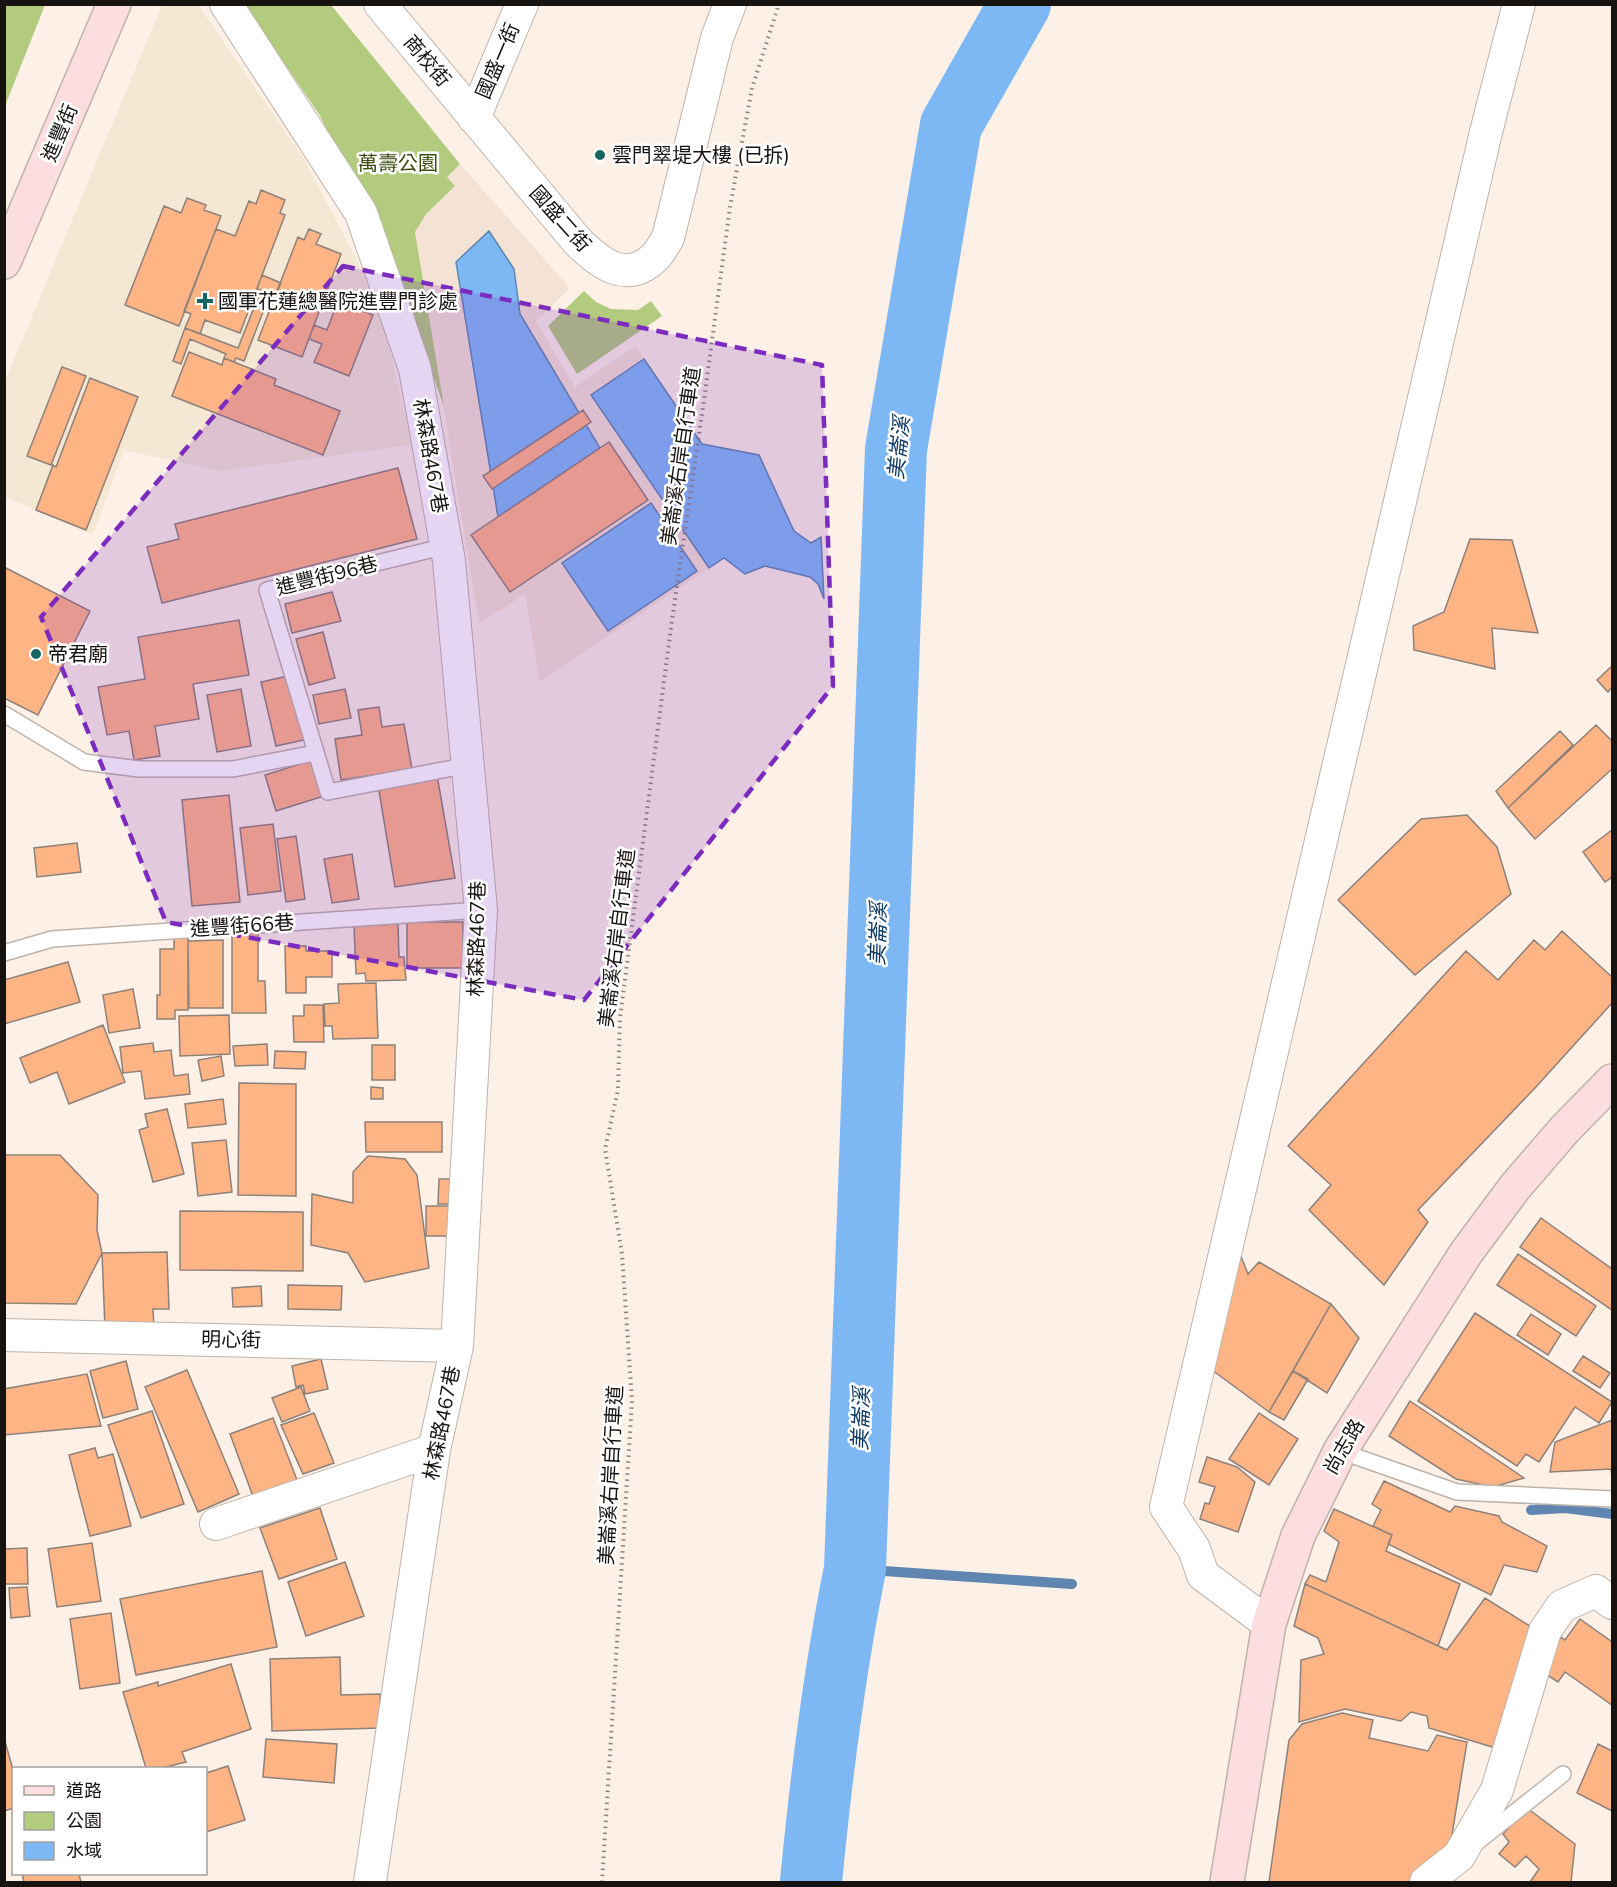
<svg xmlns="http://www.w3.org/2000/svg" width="1617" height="1887" font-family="'Nunito Sans','Noto Sans TC',sans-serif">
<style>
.built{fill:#f4e3d4}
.medical{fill:#f4e7d3}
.green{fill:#b2cb7e}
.water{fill:#7db8f5;stroke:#5e86b0;stroke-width:1.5}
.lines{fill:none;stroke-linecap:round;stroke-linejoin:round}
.stream{stroke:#5e86b0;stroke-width:10}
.river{stroke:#7db8f5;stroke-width:62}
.building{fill:#ffb485;stroke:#8d817a;stroke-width:1.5}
.lane-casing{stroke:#beb3aa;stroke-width:18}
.street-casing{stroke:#beb3aa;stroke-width:34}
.secondary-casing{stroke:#beb3aa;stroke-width:36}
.path{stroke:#8b837d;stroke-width:4;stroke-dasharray:1.5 4.5;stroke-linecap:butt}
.lane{stroke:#fff;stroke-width:15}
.street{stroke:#fff;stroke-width:32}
.secondary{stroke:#fcdde0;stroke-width:33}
.marked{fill:#7b2cbf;fill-opacity:0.2;stroke:#7b2cbf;stroke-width:4.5;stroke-dasharray:12 8;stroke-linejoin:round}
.poi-dot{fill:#176560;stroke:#fff;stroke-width:2}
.labels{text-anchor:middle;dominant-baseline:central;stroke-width:5;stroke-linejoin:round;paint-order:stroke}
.street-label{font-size:20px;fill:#171310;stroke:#fff}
.poi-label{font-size:20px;fill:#171310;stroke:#fff;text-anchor:start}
.park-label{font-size:20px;fill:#3d4c13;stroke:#fff}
.water-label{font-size:21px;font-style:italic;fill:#123c63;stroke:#fff}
</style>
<rect width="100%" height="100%" fill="#fcf0e7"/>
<!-- built -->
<path class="built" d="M460,164L570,288L536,321L575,387L636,346L644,359L591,395L709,568L540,682L525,594L479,624L415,231L426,214L455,186L447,177Z"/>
<!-- medical -->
<path class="medical" d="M162,5H198L304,159L358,262L388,340L411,445L221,471L124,450L93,535L5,497V381Z"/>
<!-- green -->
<path class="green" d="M5,4L45,5L5,106L4,5Z
M244,5H331L460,164L447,177L455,186L426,214L415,232L444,407L396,269L319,114Z
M584,291L596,302L611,309L638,310L651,301L662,316L577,374L548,326Z"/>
<!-- water -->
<path class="water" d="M489,231L514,269L520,314L600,448L498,517L456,262Z
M644,359L702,444L759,455L794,531L811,543L821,537L824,599L818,584L810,577L765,566L745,574L724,558L709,568L591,395Z
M651,503L697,571L608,631L562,563Z"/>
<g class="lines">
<!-- stream -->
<path class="stream" d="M1531,1510L1565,1508L1612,1514
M855,1569L1072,1584"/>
<!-- river -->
<path class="river" d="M811,1882C821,1777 834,1673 855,1569L896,449L951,125L1020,4"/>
</g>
<!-- building -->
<path class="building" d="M261,190L285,200L280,213L285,215L240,333L205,320L200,334L185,328L191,314L184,311L216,229L235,236L249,201L256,204Z
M187,198L206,205L204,210L221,216L179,326L125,305L164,206L181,213Z
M309,229L321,234L316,244L341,254L302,357L258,340L298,237L304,240Z
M262,275L281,283L275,297L270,294L244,361L236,358L234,362L224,358L226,354L190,339L181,364L173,361L185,328L238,348L261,290L257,289Z
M338,301L373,315L349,376L314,362L322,344L309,339L314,325L327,330Z
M189,352L222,365L224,358L234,362L276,379L274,385L340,411L323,455L172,396Z
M62,367L86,376L51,465L27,456Z
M90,378L138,397L86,530L36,510L53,465L56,467Z
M583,410L591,422L492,489L483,476Z
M609,442L648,500L510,592L471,535Z
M398,468L417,539L162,603L147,547L179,539L175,524Z
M1470,539L1512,540L1538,633L1492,628L1495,669L1414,650L1413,626L1444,612Z
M4,567L90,611L38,715L4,698Z
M332,592L341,621L292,633L285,604Z
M239,620L249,675L193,684L199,719L155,726L160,756L134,760L129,731L107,735L98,687L145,679L138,637Z
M323,632L335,678L309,685L296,639Z
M1612,666V687L1608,692L1597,680Z
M288,676L304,740L276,746L261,682Z
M241,689L251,746L217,752L207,695Z
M345,689L351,718L319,724L313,695Z
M379,707L382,727L404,724L412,769L341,780L335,739L362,735L358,710Z
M1596,725L1612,741V769L1535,839L1508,808Z
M1560,731L1573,745L1508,808L1496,791Z
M313,760L324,796L276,811L265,775Z
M437,775L455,878L395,887L378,785Z
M229,795L240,902L192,906L182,800Z
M1467,815L1497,847L1511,894L1415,975L1338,900L1421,819Z
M273,824L281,891L248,895L240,828Z
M1612,830V877L1605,882L1583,852Z
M296,836L305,899L286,902L277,839Z
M77,843L81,872L37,877L34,848Z
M352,854L359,899L332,903L324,859Z
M407,922H463V968H407Z
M398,924L399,957H404L406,980L366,981L365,973L356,974L354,926Z
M1562,931L1612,977V1003L1535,1088L1418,1210L1428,1222L1384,1285L1309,1210L1331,1185L1288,1146L1466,951L1498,980L1534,940L1545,950Z
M232,933H258V981H265L266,1013H232Z
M174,935H188V1010H175V1019H157V995H160V949H174Z
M223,940V1008H189L188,941Z
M285,946H306V951H332V977H306V993H286Z
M68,962L80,1002L4,1024V980Z
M376,983L378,1038L333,1039L332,1026H325L324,1004L339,1003L338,984Z
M133,989L140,1028L109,1033L103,995Z
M304,1005H323L324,1042H294L293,1016H304Z
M229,1015L230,1054L180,1056L179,1016Z
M103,1025L125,1082L69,1104L57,1072L30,1083L20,1058Z
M153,1043L154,1052L171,1050L174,1076L188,1074L190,1094L145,1099L141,1071L123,1073L120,1047Z
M267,1044L268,1065L235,1066L233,1046Z
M372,1045H395V1080H372Z
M275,1051L306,1052L305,1069L274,1068Z
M221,1056L224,1076L202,1081L198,1060Z
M239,1083L296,1084V1196L238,1195Z
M371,1087L383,1088V1099H371Z
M223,1099L226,1124L188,1128L185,1104Z
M167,1109L184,1174L153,1182L139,1130L148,1127L145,1114Z
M365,1122H442V1152H366Z
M226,1140L232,1192L198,1196L192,1143Z
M4,1155H60L98,1195L97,1230L102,1253L76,1304L4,1303Z
M368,1156L405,1159L417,1175L429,1268L365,1282L348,1253L311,1245L312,1194L353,1203V1172Z
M439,1179H460L461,1204H438Z
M426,1206H453V1236H426Z
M180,1211L303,1212V1271L180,1270Z
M1541,1218L1612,1269V1310L1520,1247Z
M167,1252L169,1309H153L154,1327L105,1329L102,1253Z
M1240,1254L1248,1274L1259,1262L1331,1304L1269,1412L1208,1367Z
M1518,1254L1596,1306L1576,1336L1497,1285Z
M288,1285L342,1286L341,1310L288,1309Z
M261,1286L262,1306L233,1307L232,1288Z
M1331,1304L1359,1338L1327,1393L1293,1371Z
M1475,1313L1612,1402L1599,1423L1575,1407L1539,1462L1526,1454L1517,1466L1418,1401Z
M1531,1314L1561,1334L1548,1355L1517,1335Z
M1583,1356L1610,1373L1600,1388L1573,1371Z
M321,1359L328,1389L305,1394L303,1385L296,1387L292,1366Z
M126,1361L138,1409L103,1418L90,1371Z
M187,1370L239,1494L198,1512L145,1387Z
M1293,1371L1308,1379L1284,1420L1269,1412Z
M87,1374L101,1426L4,1435V1389Z
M301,1387L310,1411L282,1422L272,1398Z
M1410,1401L1524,1478L1493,1487L1456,1479L1389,1436Z
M152,1411L184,1504L141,1518L108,1425Z
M314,1413L334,1463L303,1474L281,1425Z
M1259,1413L1298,1439L1269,1485L1229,1459Z
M273,1418L299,1485L255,1502L230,1434Z
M1612,1420V1477L1611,1469L1550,1472L1555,1442Z
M95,1448L98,1458L113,1454L131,1526L90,1536L69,1455Z
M1207,1457L1237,1467L1255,1482L1238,1532L1200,1519L1205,1503L1209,1504L1215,1487L1199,1482Z
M1384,1481L1450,1512L1455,1506L1499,1516L1502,1522L1547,1546L1537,1572L1504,1565L1491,1595L1388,1544L1392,1535L1373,1526L1381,1510L1372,1504Z
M320,1508L337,1559L279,1579L260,1528Z
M1334,1509L1392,1535L1386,1551L1460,1584L1438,1646L1305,1584L1310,1575L1326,1582L1339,1542L1324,1531Z
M92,1543L101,1601L57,1607L48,1549Z
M27,1548L28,1584H5L4,1611V1549Z
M345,1562L364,1616L306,1636L288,1582Z
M262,1571L277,1647L136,1675L120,1599Z
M1305,1584L1447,1650L1485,1598L1530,1626L1499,1749L1429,1728L1427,1716L1411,1712L1401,1721L1345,1709L1299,1722L1301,1660L1324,1654L1318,1638L1294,1626Z
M27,1587L30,1616L11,1618L9,1588Z
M111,1613L120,1683L80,1689L70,1619Z
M1580,1619L1612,1642V1705L1565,1672L1558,1682L1538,1669L1561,1637L1565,1640Z
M340,1657L341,1695L380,1694L381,1728L272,1731L270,1659Z
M231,1664L251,1729L182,1752L186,1762L162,1768H146L123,1692L158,1682V1686Z
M1342,1713L1373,1720L1369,1738L1428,1751L1437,1735L1467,1742L1450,1847L1408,1882H1269L1289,1740L1302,1724Z
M4,1738L14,1773V1808L4,1811Z
M266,1739L337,1744L334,1783L263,1777Z
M1598,1744L1612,1751V1811L1577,1793Z
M228,1766L245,1820L206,1832V1773Z
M1527,1808L1575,1844L1571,1882H1530L1539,1869L1526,1856L1515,1867L1499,1854L1509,1842L1503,1834Z
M22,1874H79L81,1882H24Z"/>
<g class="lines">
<!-- lane casing -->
<g class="lane-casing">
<path id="lane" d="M446,546L267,590L328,792L469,765
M4,714L84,762L139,769H233L315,753
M4,953L52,939L481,910
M1340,1451L1457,1492L1612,1499
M1476,1843L1563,1774"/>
</g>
<!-- street casing -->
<g class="street-casing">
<path id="street" d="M226,4L361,213L415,369L449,561L481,910L457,1346L434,1450L370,1882
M380,4L578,242C600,263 626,285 655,257C660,252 664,244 668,238L717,38L730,4
M474,118L522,4
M4,1335L457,1346
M216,1524L434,1450
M1269,1624L1203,1575L1194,1549L1166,1507L1486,132L1519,4
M1426,1882L1459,1856L1497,1790L1545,1631L1562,1606L1596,1591L1612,1603"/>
</g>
<!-- secondary casing -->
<g class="secondary-casing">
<path id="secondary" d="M4,262L114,4
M1227,1882L1269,1624L1298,1536L1340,1451L1466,1253L1515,1187L1565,1129L1612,1081"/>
</g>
<!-- path -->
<path class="path" d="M602,1882L632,1401L622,1254L605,1149L618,1090L620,1018L672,620L704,400L730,207L752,88L779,4"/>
<!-- lane -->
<use href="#lane" class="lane"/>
<!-- street -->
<use href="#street" class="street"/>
<!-- secondary -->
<use href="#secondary" class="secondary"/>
</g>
<!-- marked area -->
<path class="marked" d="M343,266L822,365L833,686L584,1000L166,922L41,617Z"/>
<!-- markers -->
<g class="poi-dot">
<circle cx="600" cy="155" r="6"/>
<path d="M202 292h6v6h6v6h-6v6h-6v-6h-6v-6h6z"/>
<circle cx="36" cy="654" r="6"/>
</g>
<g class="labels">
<!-- street labels -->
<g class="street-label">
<text transform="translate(427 61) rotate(50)">商校街</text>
<text transform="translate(498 61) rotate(-67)">國盛一街</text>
<text transform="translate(60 133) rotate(-67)">進豐街</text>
<text transform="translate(560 219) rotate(48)">國盛二街</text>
<text transform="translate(430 456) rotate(80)">林森路467巷</text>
<text transform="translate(681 456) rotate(-82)">美崙溪右岸自行車道</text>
<text transform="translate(327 576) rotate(-14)">進豐街96巷</text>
<text transform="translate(242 926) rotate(-4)">進豐街66巷</text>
<text transform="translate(617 938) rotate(-83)">美崙溪右岸自行車道</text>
<text transform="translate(477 939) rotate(-89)">林森路467巷</text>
<text transform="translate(231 1340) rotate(1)">明心街</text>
<text transform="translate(442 1423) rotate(-79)">林森路467巷</text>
<text transform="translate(1344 1447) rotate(-60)">尚志路</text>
<text transform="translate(611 1475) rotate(-87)">美崙溪右岸自行車道</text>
</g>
<!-- poi labels -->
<g class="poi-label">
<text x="612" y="155">雲門翠堤大樓 (已拆)</text>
<text x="218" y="301">國軍花蓮總醫院進豐門診處</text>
<text x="48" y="654">帝君廟</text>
</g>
<!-- park labels -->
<g class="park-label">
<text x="398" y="163">萬壽公園</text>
</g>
<!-- water labels -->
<g class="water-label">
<text transform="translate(899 448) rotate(-84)">美崙溪</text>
<text transform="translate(878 934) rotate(-88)">美崙溪</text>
<text transform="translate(861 1419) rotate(-88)">美崙溪</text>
</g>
</g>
<!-- border -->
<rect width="1617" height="1887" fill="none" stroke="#171310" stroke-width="12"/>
<!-- legend -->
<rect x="12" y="1767" width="195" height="108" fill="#ffffff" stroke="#a2a19f" stroke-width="1.5"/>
<rect x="24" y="1786" width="30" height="9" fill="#fcdde0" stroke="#a2a19f" stroke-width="1.5"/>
<text x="66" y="1797" font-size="18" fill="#171310">道路</text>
<rect x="24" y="1812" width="30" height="18" fill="#b2cb7e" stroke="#a2a19f" stroke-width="1.5"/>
<text x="66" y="1827" font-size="18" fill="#171310">公園</text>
<rect x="24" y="1842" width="30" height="18" fill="#7db8f5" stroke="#a2a19f" stroke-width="1.5"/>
<text x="66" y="1857" font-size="18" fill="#171310">水域</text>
</svg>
